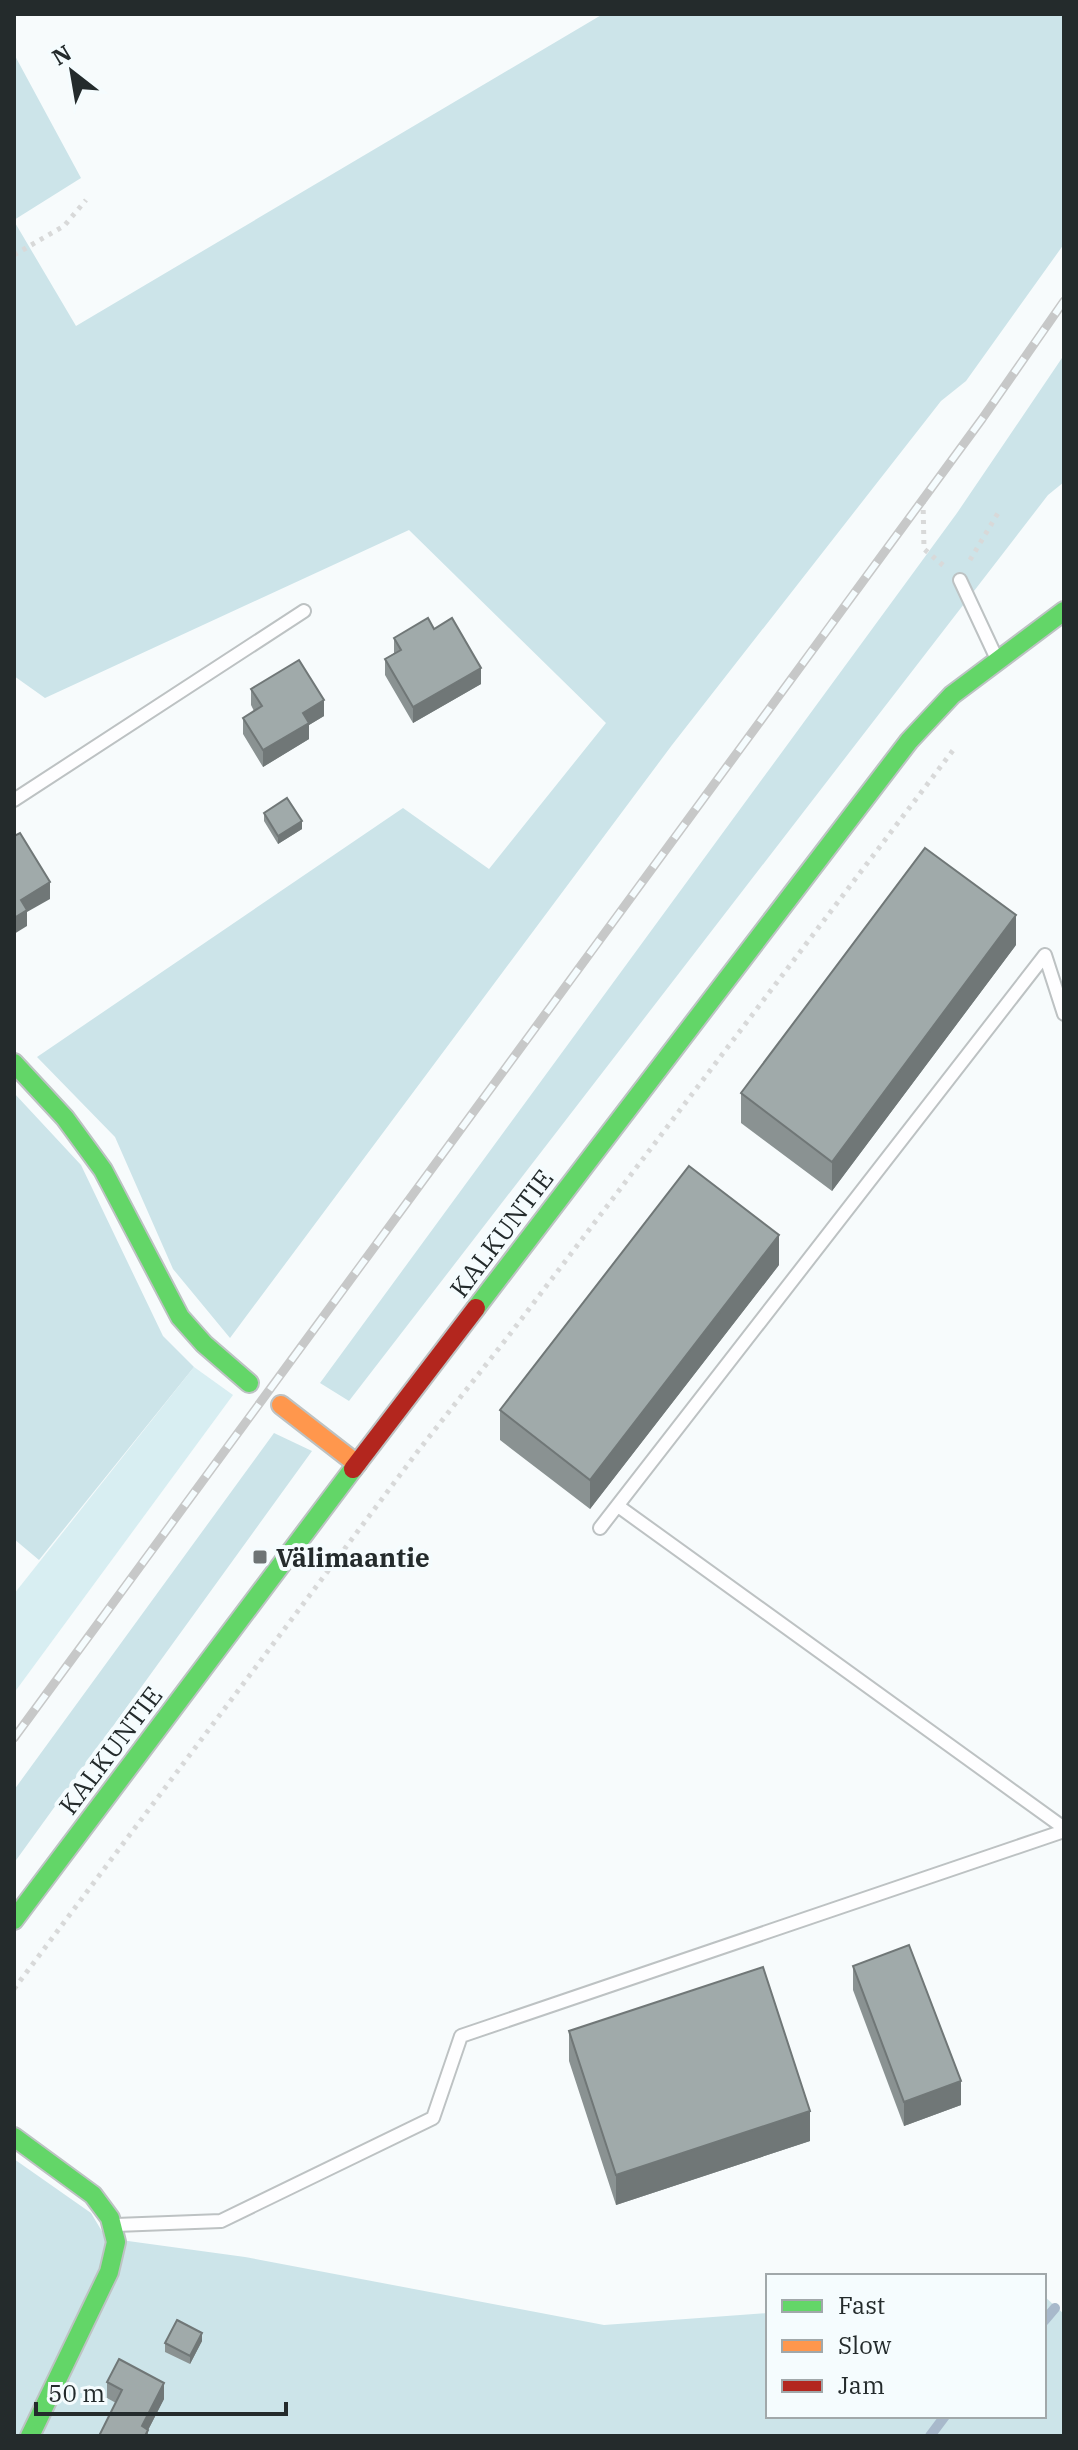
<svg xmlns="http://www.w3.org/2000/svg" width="1078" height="2450" font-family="'IBM Plex Serif',serif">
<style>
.green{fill:#d8eef2}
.forest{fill:#cce4e9}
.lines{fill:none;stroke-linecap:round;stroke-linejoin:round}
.stream{stroke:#a8b9cb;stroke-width:10}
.lane-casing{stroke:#bdc2c3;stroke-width:16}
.fast-casing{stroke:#bdc2c3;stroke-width:22}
.slow-casing{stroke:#bdc2c3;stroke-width:22}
.jam-casing{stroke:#bdc2c3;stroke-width:22}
.path{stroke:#d8d9d9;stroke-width:5;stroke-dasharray:4 6;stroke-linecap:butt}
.lane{stroke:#fefeff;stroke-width:12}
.fast{stroke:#63d668;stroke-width:18}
.slow{stroke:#ff974d;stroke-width:18}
.jam{stroke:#b3261e;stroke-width:18}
.rail-casing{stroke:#c7c8c8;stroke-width:9}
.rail{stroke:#f5fcfe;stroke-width:6;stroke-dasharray:18;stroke-linecap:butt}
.wall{fill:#8a9292}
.shaded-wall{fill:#707777}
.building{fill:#a0aaaa;stroke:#707777;stroke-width:2}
.poi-dot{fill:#6e7475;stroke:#f5fcfe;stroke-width:3}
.labels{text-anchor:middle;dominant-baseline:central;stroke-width:8;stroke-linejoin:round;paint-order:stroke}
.street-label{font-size:26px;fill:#242b2c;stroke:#f5fcfe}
.poi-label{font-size:26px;font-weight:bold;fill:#242b2c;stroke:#f5fcfe;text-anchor:start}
</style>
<rect width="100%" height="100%" fill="#f7fbfc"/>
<!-- green -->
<path class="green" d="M194,1367L233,1395L14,1693V1594Z"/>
<!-- forest -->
<path class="forest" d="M603,14H1064V244L966,381L941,401L672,745L230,1338L173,1269L115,1137L37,1057L403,808L489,869L606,723L409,530L45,698L14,676V221L76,326Z
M14,54L81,178L14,220Z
M1064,355V482L1048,495L349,1401L320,1383L957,513Z
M14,1093L81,1165L163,1336L194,1367L39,1560L14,1539Z
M274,1433L312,1451L14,1863V1790Z
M14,2159L91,2213L106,2238L245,2257L604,2325L768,2313V2416H1044V2296L1064,2314V2436H14Z"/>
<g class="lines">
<!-- stream -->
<path class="stream" d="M1044,2321L1055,2308
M930,2436L945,2416"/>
<!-- lane casing -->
<g class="lane-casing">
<path id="lane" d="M960,580L996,657
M14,800L304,611
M618,1506L1064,1828
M600,1528L1045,955L1064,1014
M116,2225L221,2221L433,2118L461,2036L1064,1831"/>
</g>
<!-- fast casing -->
<g class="fast-casing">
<path id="fast" d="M14,1063L65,1118L103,1170L180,1317L204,1344L249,1383
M476,1308L909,741L952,695L1064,611
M14,1920L353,1469
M14,2137L93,2195L110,2218L116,2242L109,2272L30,2436"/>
</g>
<!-- slow casing -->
<g class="slow-casing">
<path id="slow" d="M281,1405L357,1464"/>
</g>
<!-- jam casing -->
<g class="jam-casing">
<path id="jam" d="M353,1469L476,1308"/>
</g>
<!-- path -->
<path class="path" d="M14,255L64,226L86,200
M923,500L924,549L945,567
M970,560L998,513
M14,1989L418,1451L507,1338L954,749"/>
<!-- lane -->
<use href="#lane" class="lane"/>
<!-- fast -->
<use href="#fast" class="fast"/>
<!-- slow -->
<use href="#slow" class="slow"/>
<!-- jam -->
<use href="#jam" class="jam"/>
<!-- rail casing -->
<g class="rail-casing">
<path id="rail" d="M14,1738L982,419L1064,301"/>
</g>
<!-- rail -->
<use href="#rail" class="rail"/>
</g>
<!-- wall -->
<path class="wall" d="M434,629L481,684L413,723L385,675V659L394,653V638Z
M251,689L324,716L309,725V739L263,767L243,734V718L254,711L251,705Z
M264,813L302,829L278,844L264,821Z
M1016,945L832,1191L741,1123V1093Z
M779,1265L590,1509L500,1440V1410Z
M853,1966L961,2105L904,2126L853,1990Z
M569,2031L810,2141L616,2205L569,2061Z
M202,2341L190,2364L165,2352V2343Z
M107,2382L164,2399L148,2430V2436L116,2403L107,2398Z"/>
<!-- shaded-wall -->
<path class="shaded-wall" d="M481,668V684L413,723V707Z
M324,700V716L309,725V739L263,767V750L303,713Z
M302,821V829L278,844V836Z
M50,882V899L27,912V926L14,934V918L21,900Z
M1016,915V945L832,1191V1162Z
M779,1235V1265L590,1509V1480Z
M961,2081V2105L904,2126V2102Z
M810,2111V2141L616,2205V2175Z
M202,2333V2341L190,2364V2356Z
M164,2383V2399L145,2436L142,2426Z"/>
<!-- building -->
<path class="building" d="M428,618L434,629L452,618L481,668L413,707L385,659L401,650L394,638Z
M299,660L324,700L303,713L309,723L263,750L243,718L262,706L251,689Z
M287,798L302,821L278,836L264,813Z
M20,833L50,882L21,900L27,910L14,918V836Z
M925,848L1016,915L832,1162L741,1093Z
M689,1166L779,1235L590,1480L500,1410Z
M909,1945L961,2081L904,2102L853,1966Z
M763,1967L810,2111L616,2175L569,2031Z
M177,2320L202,2333L190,2356L165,2343Z
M119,2359L164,2383L142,2426L148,2430L145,2436H99L122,2390L107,2382Z"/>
<!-- markers -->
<rect class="poi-dot" x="252" y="1549" width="16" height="16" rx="4"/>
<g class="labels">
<!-- street labels -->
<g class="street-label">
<text transform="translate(501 1233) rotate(-53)">KALKUNTIE</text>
<text transform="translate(110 1750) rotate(-53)">KALKUNTIE</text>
</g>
<!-- poi labels -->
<g class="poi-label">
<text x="276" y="1557">Välimaantie</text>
</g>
</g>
<!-- border -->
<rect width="1078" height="2450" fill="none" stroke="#242b2c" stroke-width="32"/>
<!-- legend -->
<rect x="766" y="2274" width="280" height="144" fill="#f5fcfe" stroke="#a1a8aa" stroke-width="2"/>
<rect x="782" y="2300" width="40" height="12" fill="#63d668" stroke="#a1a8aa" stroke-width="2"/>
<text x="838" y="2314" font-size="24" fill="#242b2c">Fast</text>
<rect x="782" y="2340" width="40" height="12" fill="#ff974d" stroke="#a1a8aa" stroke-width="2"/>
<text x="838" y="2354" font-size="24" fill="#242b2c">Slow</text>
<rect x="782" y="2380" width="40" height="12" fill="#b3261e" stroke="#a1a8aa" stroke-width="2"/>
<text x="838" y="2394" font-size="24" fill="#242b2c">Jam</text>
<!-- north arrow -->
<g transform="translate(72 72) rotate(329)" stroke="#f5fcfe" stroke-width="6" paint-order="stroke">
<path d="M0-6L14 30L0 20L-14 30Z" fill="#242b2c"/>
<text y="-12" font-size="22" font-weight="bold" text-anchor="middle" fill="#242b2c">N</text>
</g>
<!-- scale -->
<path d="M36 2402v12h250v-12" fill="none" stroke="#242b2c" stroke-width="4"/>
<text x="48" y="2402" font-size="24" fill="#242b2c" stroke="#f5fcfe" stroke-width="6" paint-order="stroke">50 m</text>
</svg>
